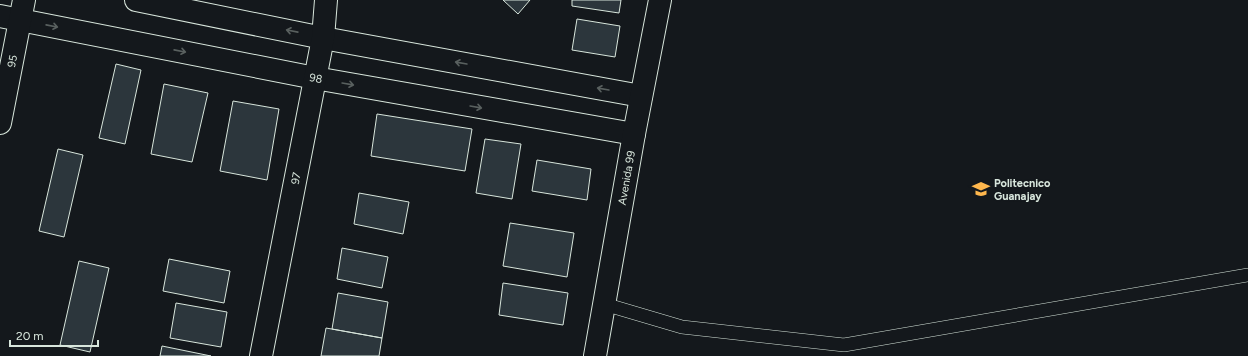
<svg xmlns="http://www.w3.org/2000/svg" width="1248" height="356" font-family="Figtree,sans-serif">
<style>
.building{fill:#2c363c;stroke:#d8e6dc}
.lines{fill:none;stroke-linecap:round;stroke-linejoin:round}
.service-casing{stroke:#d8e6dc;stroke-width:14}
.minor-casing{stroke:#d8e6dc;stroke-width:24}
.primary-casing{stroke:#d8e6dc;stroke-width:24}
.service{stroke:#14181c;stroke-width:13}
.minor{stroke:#14181c;stroke-width:22}
.primary{stroke:#14181c;stroke-width:22}
.oneway{stroke:#59605f}
.labels{text-anchor:middle;dominant-baseline:central;stroke-width:3;stroke-linejoin:round;paint-order:stroke}
.street-label{font-size:11px;fill:#d8e6dc;stroke:#14181c}
.poi-label{font-size:11px;font-weight:bold;fill:#d8e6dc;stroke:#14181c;text-anchor:start}
</style>
<rect width="100%" height="100%" fill="#14181c"/>
<!-- building -->
<path class="building" d="M503,0H530L518,14Z
M572,0H621L619,13L572,6Z
M577,19L620,26L615,57L572,50Z
M116,64L141,70L125,144L99,138Z
M164,84L208,93L192,162L151,154Z
M233,101L279,109L267,180L220,171Z
M377,114L472,129L465,171L371,156Z
M485,139L521,144L512,199L476,193Z
M58,149L83,155L64,237L39,231Z
M537,160L591,169L587,200L532,191Z
M359,193L409,202L403,234L354,224Z
M510,223L574,233L567,277L503,266Z
M342,248L388,257L382,288L337,279Z
M169,259L230,271L224,303L163,291Z
M79,261L109,268L90,352L60,345Z
M503,283L568,293L563,325L499,315Z
M338,293L388,302L382,338L332,329Z
M176,303L227,312L221,347L170,338Z
M326,328L382,338L379,356H321Z
M162,346L211,356H160Z"/>
<g class="lines">
<!-- service casing -->
<g class="service-casing">
<path id="service" d="M604,304L682,327L844,345L1248,275"/>
</g>
<!-- minor casing -->
<g class="minor-casing">
<g id="minor">
<path d="M136,0L323,38L641,96"/>
<path id="s1" d="M0,16L315,78L634,134"/>
<path id="s2" d="M0,123L24,0"/>
<path id="s3" d="M261,356L323,38L326,0"/>
</g>
</g>
<!-- primary casing -->
<g class="primary-casing">
<g id="primary">
<path id="s4" d="M595,356L634,134L660,0"/>
</g>
</g>
<!-- service -->
<use href="#service" class="service"/>
<!-- minor -->
<use href="#minor" class="minor"/>
<!-- primary -->
<use href="#primary" class="primary"/>
</g>
<!-- one-way arrows -->
<defs><path id="oneway-shaft" d="M-6 0H5M1.5-3L5.5 0L1.5 3" fill="none" stroke-width="1.6" stroke-linecap="round" stroke-linejoin="round"/></defs>
<g class="oneway">
<use href="#oneway-shaft" transform="translate(52 26) rotate(11)"/>
<use href="#oneway-shaft" transform="translate(292 31) rotate(-169)"/>
<use href="#oneway-shaft" transform="translate(180 51) rotate(11)"/>
<use href="#oneway-shaft" transform="translate(461 63) rotate(-170)"/>
<use href="#oneway-shaft" transform="translate(348 84) rotate(10)"/>
<use href="#oneway-shaft" transform="translate(603 89) rotate(-170)"/>
<use href="#oneway-shaft" transform="translate(476 107) rotate(10)"/>
</g>
<!-- icons -->
<defs>
<g id="school-bare" transform="scale(1.38)"><path d="M0-5L7-2L0 1L-7-2ZM-4 1L0 2.5L4 1V4Q0 6-4 4Z" fill="#ffb74d" stroke="#14181c" stroke-width="2.5" paint-order="stroke"/></g>
</defs>
<g fill-rule="evenodd">
<use href="#school-bare" x="981" y="189"/>
</g>
<g class="labels">
<!-- street labels -->
<g class="street-label">
<text stroke="none"><textPath href="#s2" startOffset="63">95</textPath></text>
<text stroke="none"><textPath href="#s1" startOffset="322">98</textPath></text>
<text stroke="none"><textPath href="#s3" startOffset="181">97</textPath></text>
<text stroke="none"><textPath href="#s4" startOffset="181">Avenida 99</textPath></text>
</g>
<!-- poi labels -->
<g class="poi-label">
<text x="994" y="183">Politecnico<tspan x="994" dy="13">Guanajay</tspan></text>
</g>
</g>
<!-- scale -->
<path d="M10 340v6h88v-6" fill="none" stroke="#d8e6dc" stroke-width="2"/>
<text x="16" y="340" font-size="12" fill="#d8e6dc" stroke="#14181c" stroke-width="3" paint-order="stroke">20 m</text>
</svg>
